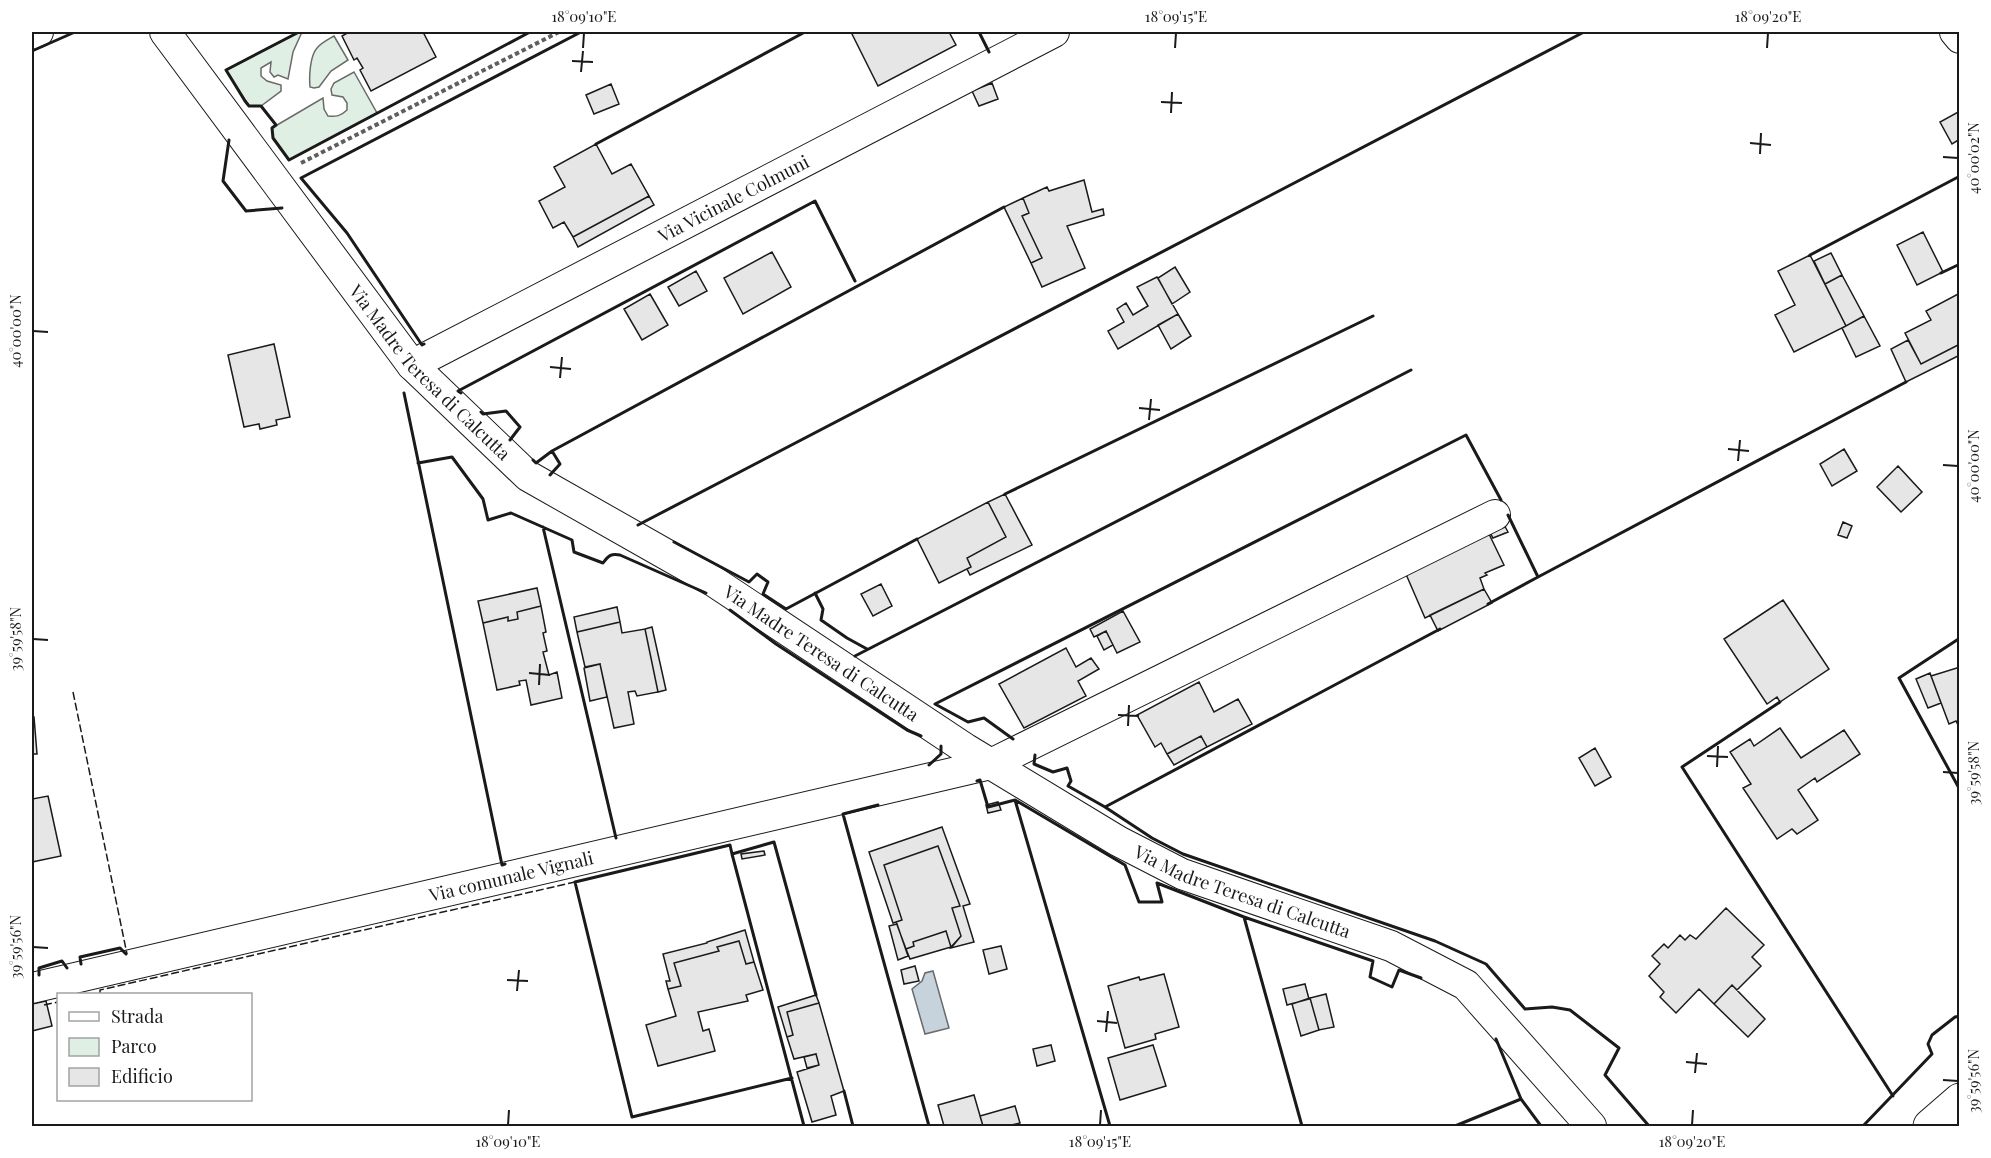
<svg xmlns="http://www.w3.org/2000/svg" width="1991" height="1158" font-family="'Playfair Display',serif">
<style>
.green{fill:#e0efe3;stroke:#6a6a6a;stroke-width:1.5}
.water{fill:#c6d2dc;stroke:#6a6a6a;stroke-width:1.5}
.building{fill:#e6e6e6;stroke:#1a1a1a;stroke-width:1.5}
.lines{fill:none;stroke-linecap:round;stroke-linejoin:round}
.street-casing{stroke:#1a1a1a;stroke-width:32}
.secondary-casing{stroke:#1a1a1a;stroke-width:35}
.path{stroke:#5f5f5f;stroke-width:4;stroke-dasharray:4.5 3;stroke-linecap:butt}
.street{stroke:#fff;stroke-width:30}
.secondary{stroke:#fff;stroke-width:33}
.fence{stroke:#1a1a1a;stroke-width:1.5;stroke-dasharray:8 3;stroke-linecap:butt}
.wall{stroke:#1a1a1a;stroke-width:3}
.ticks{fill:none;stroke:#1a1a1a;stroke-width:2}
.labels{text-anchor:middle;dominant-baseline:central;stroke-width:4.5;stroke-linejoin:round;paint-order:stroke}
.street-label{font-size:18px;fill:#1a1a1a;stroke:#fff}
.neatline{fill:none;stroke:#1a1a1a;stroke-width:2}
.ticks-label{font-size:15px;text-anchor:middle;fill:#1a1a1a}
</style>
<rect width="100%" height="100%" fill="#fff"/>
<!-- green -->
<path class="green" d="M299,32H302L293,52L288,79L278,75L274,77L270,72L271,62L261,68V76L267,81L281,85V91L261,106H249L226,70Z
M334,36L348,60L331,71L319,87L314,88L310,87C309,76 310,56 317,48C321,43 329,39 334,36Z
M354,72L377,113L289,160L273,138L272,128L323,98L324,109L328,116C336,117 341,116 347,110V103L343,97L332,95L331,89L334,83Z"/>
<!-- water -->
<path class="water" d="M933,971L949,1028L925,1034L912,989L922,981L925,973Z"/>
<!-- building -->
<path class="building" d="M349,32H423L436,57L371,91L360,70L363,68L357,58L354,60L342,36Z
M851,32H949L956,45L878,86Z
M992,83L998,99L979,106L972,91Z
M611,84L619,104L594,114L586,95Z
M1960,111V139L1952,144L1940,122Z
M596,144L612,174L631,164L649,196L573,237L564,222L553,228L539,201L565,187L554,167Z
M1084,180L1092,212L1103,209L1104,215L1067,226L1085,268L1042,287L1031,263L1042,258L1022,216L1029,213L1023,198L1047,187L1049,191Z
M649,196L654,205L578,247L573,237Z
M1023,198L1029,213L1022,216L1042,258L1031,263L1004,207Z
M1923,232L1943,272L1917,285L1897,245Z
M772,252L791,287L743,314L724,278Z
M1831,253L1842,275L1825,284L1814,261Z
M1810,255L1846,326L1794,352L1775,315L1795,305L1778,271Z
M1175,267L1190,292L1172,304L1158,278Z
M696,271L707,291L679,306L668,287Z
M1842,275L1864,316L1846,326L1825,284Z
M1157,277L1178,314L1118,349L1108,331L1124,322L1117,309L1126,303L1133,315L1148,306L1137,287Z
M1960,293V344L1921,364L1905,333L1931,320L1926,311Z
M650,294L668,325L642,340L624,309Z
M1178,314L1191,336L1171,349L1158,325Z
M1864,316L1880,346L1856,357L1842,328Z
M1908,340L1921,364L1960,344V355L1906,382L1891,349Z
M274,344L290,417L276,420L277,425L260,429L259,424L244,427L228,355Z
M1844,449L1857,471L1832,486L1820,464Z
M1898,466L1922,492L1901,512L1877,487Z
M1005,494L1032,545L970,575L967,569L971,567L967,558L1006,537L988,502Z
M988,502L1006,537L967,558L971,567L939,583L917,539Z
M1502,521L1508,532L1493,538L1487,527Z
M1843,522L1852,526L1847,538L1838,535Z
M1489,534L1504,565L1485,573L1487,575L1480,578L1484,589L1425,618L1405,572Z
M881,584L892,606L873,616L861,594Z
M537,588L541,606L517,612L518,619L508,621V617L483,623L478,601Z
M1484,589L1492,603L1438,631L1430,615Z
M1783,600L1829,669L1780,702L1777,697L1767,704L1724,639Z
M541,606L546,632L543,633L547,651L543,652L549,675L557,672L562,698L531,705L526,680L519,681L520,685L497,690L483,623L508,617V621L518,619L517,612Z
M617,607L620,622L577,632L574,617Z
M1123,611L1140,642L1117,653L1106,631L1094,637L1090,629Z
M620,622L622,633L645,629L658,692L637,696L635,691L628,692L634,724L614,728L600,664L585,667L577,632Z
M652,627L666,690L658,692L645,629Z
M1106,631L1113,645L1104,650L1097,636Z
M1066,648L1076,667L1091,658L1099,669L1078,681L1086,696L1024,728L999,684Z
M600,664L607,697L590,701L584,668Z
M1960,667V729L1956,721L1949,724L1931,676Z
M1930,673L1941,703L1928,708L1916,679Z
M1199,682L1214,712L1238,699L1252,724L1207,747L1201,736L1167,754L1161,743L1155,747L1137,715Z
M32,717H34L37,754H32Z
M1780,728L1801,758L1844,730L1860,754L1817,782L1815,778L1798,790L1818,820L1797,834L1792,829L1777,839L1743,788L1751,784L1730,752L1750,739L1754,746Z
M1201,736L1207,747L1174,765L1167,754Z
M1595,748L1611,777L1595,786L1579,758Z
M48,796L61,856L32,862V799Z
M998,802L1001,810L988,813L986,805Z
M942,827L970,904L963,906L974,942L951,948L961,936L952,908L960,906L938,846L884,865L902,920L893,923L869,852Z
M938,846L960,906L952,908L961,936L951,947L946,931L913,942L914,946L906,949L896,922L902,920L884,865Z
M764,851L765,855L742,859L741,854Z
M1726,908L1764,945L1752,957L1761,966L1737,990L1732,985L1714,1004L1699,989L1676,1013L1660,997L1664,992L1649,976L1660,964L1652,956L1664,944L1668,948L1680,935L1685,940L1690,935L1696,939Z
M897,924L908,956L898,960L889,926Z
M745,930L754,962L746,964L739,941L717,947L719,951L674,963L681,986L668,989L666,981H670L663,954L707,943V942Z
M946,931L951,947L910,959L906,949L914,946L913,942Z
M739,941L746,964L754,962L763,990L746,995L748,1001L698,1012L703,1031L709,1029L715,1051L658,1066L646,1025L676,1016L668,989L681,986L674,963L719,951L717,947Z
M1001,946L1007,969L989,974L983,950Z
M915,966L919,981L904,984L901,970Z
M1164,974L1179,1027L1155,1034L1156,1039L1125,1048L1108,986L1139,977L1140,980Z
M1305,984L1309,999L1287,1005L1283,989Z
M1732,985L1765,1019L1748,1037L1714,1004Z
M1326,994L1334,1027L1319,1030L1310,998Z
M816,995L819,1003L787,1012L793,1035L787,1037L778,1007Z
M1310,998L1319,1030L1301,1036L1292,1004Z
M46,1001L52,1026L32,1031V1004Z
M819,1003L844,1091L831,1096L836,1115L812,1122L797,1072L819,1065L816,1054L794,1059L787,1037L793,1035L787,1012Z
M1051,1045L1055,1061L1037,1066L1033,1049Z
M1153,1045L1166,1086L1120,1100L1108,1058Z
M816,1054L819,1065L807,1068L804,1057Z
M974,1095L983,1126H944L938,1105Z
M1015,1106L1020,1123L1007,1126H983L980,1116Z"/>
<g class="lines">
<!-- street casing -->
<g class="street-casing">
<g id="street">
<path id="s1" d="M165,32L412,365L528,476L713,581L966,749L1118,841L1182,874L1391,946L1466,985L1591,1126"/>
<path d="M1955,32L1960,38"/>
<path d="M32,34L38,32"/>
<path id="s2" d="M412,365L1054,32"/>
<path id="s3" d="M32,988L991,764L1495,515"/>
</g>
</g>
<!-- secondary casing -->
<g class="secondary-casing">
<path id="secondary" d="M1930,1126L1960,1100"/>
</g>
<!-- path -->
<path class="path" d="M301,163L559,32"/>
<!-- street -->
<use href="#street" class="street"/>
<!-- secondary -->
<use href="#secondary" class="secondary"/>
<!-- fence -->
<path class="fence" d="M73,692L127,954
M100,994V990L575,882
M44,1005L58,1002"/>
<!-- wall -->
<path class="wall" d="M299,32L226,70L245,101L249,106H261L276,125L272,128L273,138L289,160L530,32
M979,32L989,52
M32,51L75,32
M229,140L223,181L246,211L282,208
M596,144L805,32
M1810,255L1960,176
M1941,273L1960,264
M424,344L422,345L347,233L301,178L581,32
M404,393L502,865L505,864
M461,393L458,391L815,201L855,281
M481,412L483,414L506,411L520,427L510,440
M533,460L536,463L552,451L1004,207
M418,463L452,457L483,499L488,520L511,513L572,540L574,552L603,563C608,556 611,553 620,555L706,593
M550,475L560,464L552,451
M1005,494L1373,316
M638,525L1584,32
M543,527L616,838
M674,542L749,582L757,574L768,582L763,594L786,609L917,539
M1538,577L1906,382
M815,593L823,609L821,620L847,638L867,649
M1488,604L1538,577L1508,515
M730,610L776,644L907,730L921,736
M1960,638L1899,678L1960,790
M855,656L1411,370
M1780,702L1682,767L1893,1096
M1013,739L984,718L968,722L935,704L1466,435L1501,500
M1035,755L1034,764L1053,772L1067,768L1071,781L1068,786L1105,807L1440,629
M929,765L941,754V746
M977,781L980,780L988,807L1015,800L1125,865L1139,902H1162L1157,883L1244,917L1302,1126
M1015,800L1110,1126
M878,805L843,814L929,1126
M1105,807L1152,838L1183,854L1435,941L1486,964L1525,1009L1552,1007L1570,1010L1619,1048L1605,1075L1649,1126
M732,854L774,842L816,995
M1244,917L1373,961L1370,977L1392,987L1399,970L1421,978
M81,964L80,957L120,948L126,954
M39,975V968L62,961L67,968
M1496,1039L1521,1099L1541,1126
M792,1078L632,1117L575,882L730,845L732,854L804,1126
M844,1091L853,1126
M1455,1126L1521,1099
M1863,1126L1932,1054L1928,1044L1932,1035L1955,1017L1960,1016"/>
</g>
<!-- ticks -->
<path class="ticks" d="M583,48L584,33M1175,48L1176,33M1767,48L1768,33M572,61L593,62M581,72L583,51M1161,102L1182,103M1171,113L1172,92M1750,143L1771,145M1760,154L1761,133M1943,157L1958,158M33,331L48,332M550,367L571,369M560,378L562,357M1139,408L1160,410M1149,420L1151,399M1728,449L1749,451M1738,461L1740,440M1943,465L1958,466M33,639L48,640M529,673L550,675M539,685L540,664M1118,715L1139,716M1128,726L1129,705M1707,756L1728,757M1717,767L1718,746M1943,772L1958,773M33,947L48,948M507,980L528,981M517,991L519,970M1097,1021L1117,1023M1106,1032L1108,1011M1686,1062L1707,1064M1695,1073L1697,1053M1943,1080L1958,1081M508,1125L509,1110M1100,1125L1101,1110M1692,1125L1693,1110"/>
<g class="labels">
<!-- street labels -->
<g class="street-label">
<text stroke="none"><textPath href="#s2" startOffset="362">Via Vicinale Colmuni</textPath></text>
<text stroke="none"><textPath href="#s1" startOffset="432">Via Madre Teresa di Calcutta</textPath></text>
<text stroke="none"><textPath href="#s1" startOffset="918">Via Madre Teresa di Calcutta</textPath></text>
<text stroke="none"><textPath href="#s3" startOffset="492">Via comunale Vignali</textPath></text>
<text stroke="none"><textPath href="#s1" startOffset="1404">Via Madre Teresa di Calcutta</textPath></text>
</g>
</g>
<!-- border -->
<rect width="1991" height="1158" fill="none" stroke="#ffffff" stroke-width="66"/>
<!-- legend -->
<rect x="57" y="993" width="195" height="108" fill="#ffffff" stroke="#a3a3a3" stroke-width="1.5"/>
<rect x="69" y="1012" width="30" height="9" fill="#ffffff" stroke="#a3a3a3" stroke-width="1.5"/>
<text x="111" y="1023" font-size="18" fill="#1a1a1a">Strada</text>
<rect x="69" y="1038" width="30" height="18" fill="#e0efe3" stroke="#a3a3a3" stroke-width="1.5"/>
<text x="111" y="1053" font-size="18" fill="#1a1a1a">Parco</text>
<rect x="69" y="1068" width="30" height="18" fill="#e6e6e6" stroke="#a3a3a3" stroke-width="1.5"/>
<text x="111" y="1083" font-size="18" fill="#1a1a1a">Edificio</text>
<rect x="33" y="33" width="1925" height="1092" class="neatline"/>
<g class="ticks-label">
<text x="584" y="22">18°09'10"E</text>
<text x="1176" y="22">18°09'15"E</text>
<text x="1768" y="22">18°09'20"E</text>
<text transform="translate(1974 158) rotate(-90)" y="5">40°00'02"N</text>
<text transform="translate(16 331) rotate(-90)" y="5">40°00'00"N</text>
<text transform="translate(1974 466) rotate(-90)" y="5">40°00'00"N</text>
<text transform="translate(16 639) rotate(-90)" y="5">39°59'58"N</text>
<text transform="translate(1974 773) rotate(-90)" y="5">39°59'58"N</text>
<text transform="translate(16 947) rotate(-90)" y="5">39°59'56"N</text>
<text transform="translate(1974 1081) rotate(-90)" y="5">39°59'56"N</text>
<text x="508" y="1147">18°09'10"E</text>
<text x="1100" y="1147">18°09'15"E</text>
<text x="1692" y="1147">18°09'20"E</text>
</g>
</svg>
